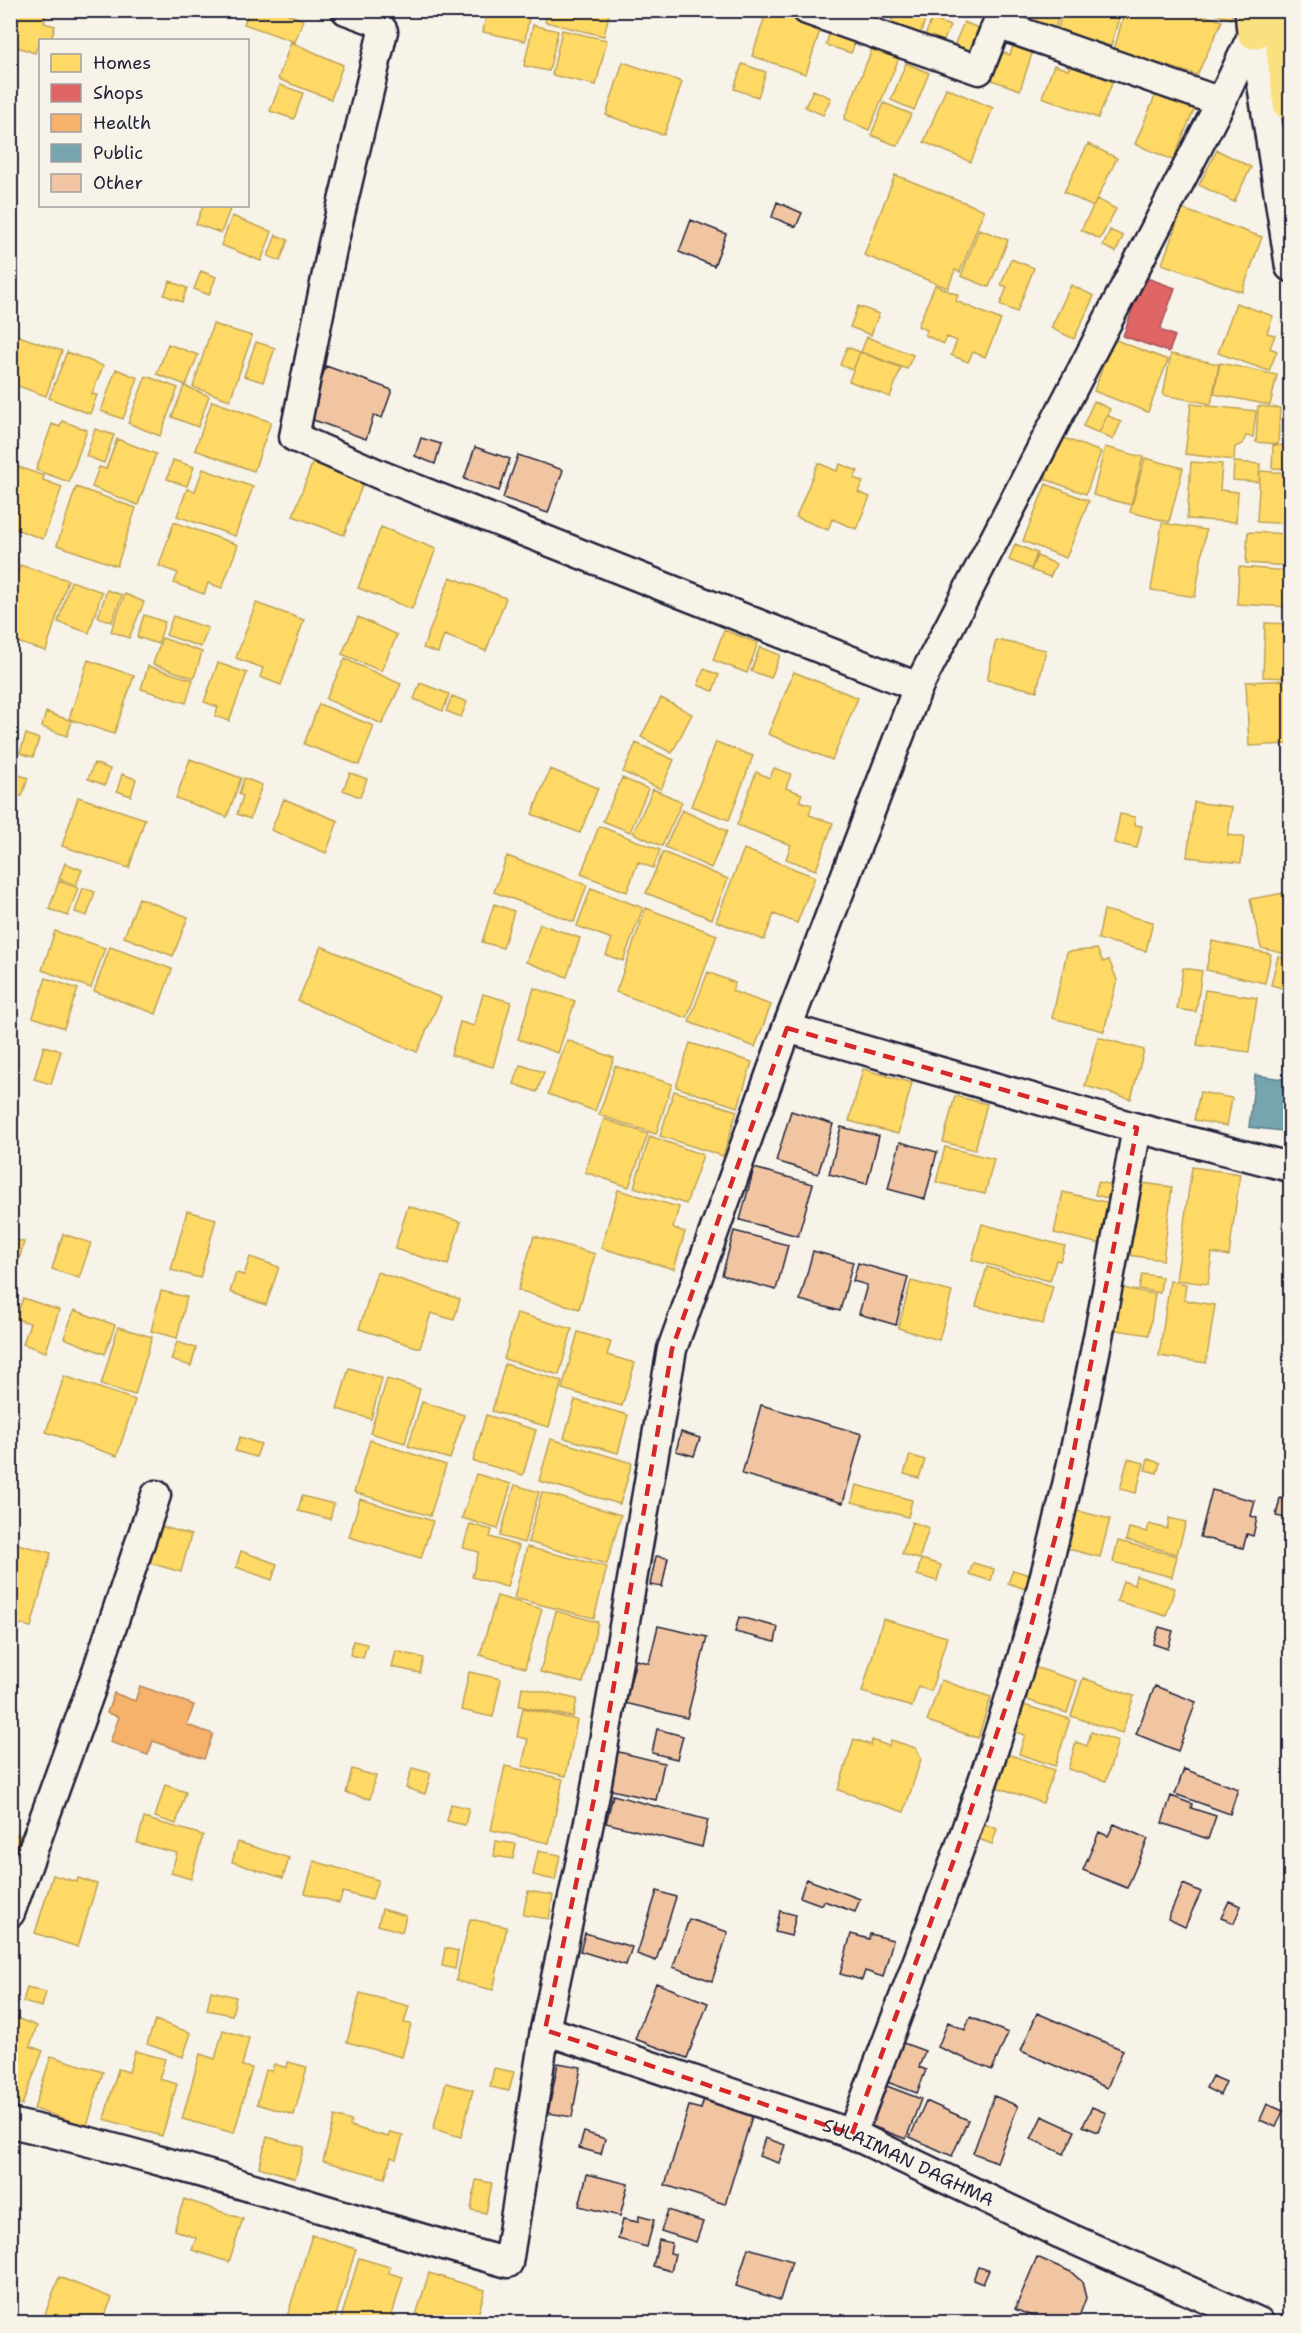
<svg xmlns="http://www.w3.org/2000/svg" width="1301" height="2333" font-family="'Shantell Sans',sans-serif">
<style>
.homes{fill:#ffd966;stroke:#bda259;stroke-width:1.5}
.shops{fill:#e06666;stroke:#a75259;stroke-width:1.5}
.health{fill:#f6b26b;stroke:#b6875d;stroke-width:1.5}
.public{fill:#76a5af;stroke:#5d7e8c;stroke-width:1.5}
.building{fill:#f2c5a2;stroke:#22223b;stroke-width:1.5}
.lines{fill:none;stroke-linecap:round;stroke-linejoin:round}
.minor-casing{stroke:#22223b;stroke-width:33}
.major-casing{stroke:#22223b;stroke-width:38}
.minor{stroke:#f7f3e8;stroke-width:28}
.major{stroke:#fbe080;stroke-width:33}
.marked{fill:none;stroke:#d62828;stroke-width:4.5;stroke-dasharray:12 8;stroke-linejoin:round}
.labels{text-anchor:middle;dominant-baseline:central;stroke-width:6;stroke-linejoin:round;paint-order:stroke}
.street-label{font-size:18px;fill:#22223b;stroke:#f7f3e8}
</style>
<rect width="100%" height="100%" fill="#f7f3e8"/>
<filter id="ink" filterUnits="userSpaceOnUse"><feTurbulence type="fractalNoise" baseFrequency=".0167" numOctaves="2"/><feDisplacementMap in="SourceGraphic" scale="12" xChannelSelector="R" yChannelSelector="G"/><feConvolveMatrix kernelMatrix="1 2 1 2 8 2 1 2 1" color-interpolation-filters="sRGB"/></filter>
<g filter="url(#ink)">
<!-- homes -->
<path class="homes" d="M10,10H47L44,23L55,26L51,40L40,38L35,53L17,47L14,55L10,54Z
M249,10H279L303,20L295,42L244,24Z
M487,10H530L525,41L483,32Z
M548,10H610L604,36L545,22Z
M767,10L821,27L806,74L752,56Z
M895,10H928L920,36L890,26Z
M1003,10H1060L1055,29L1002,14Z
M1063,10H1121L1111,46L1057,31Z
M1125,10H1187L1222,21L1197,75L1114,50Z
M1203,10H1233L1231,19Z
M932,19L950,26L942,45L924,38Z
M964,22L983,30L971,61L951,53Z
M533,25L558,31L549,71L524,66Z
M562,30L607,40L596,85L552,75Z
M830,31L856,40L851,53L826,45Z
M291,42L343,65L331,99L278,79Z
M1014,43L1033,51L1020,90L989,79L999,51L1010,55Z
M873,47L899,58L869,130L844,119Z
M1074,54L1091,61L1087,71L1113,81L1098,118L1042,97L1054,65L1068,70Z
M623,62L682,82L664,135L606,115Z
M906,63L929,73L914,110L891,100Z
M742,64L766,72L758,97L734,89Z
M1160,84L1198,100L1173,160L1135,144Z
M280,85L303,93L294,119L270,111Z
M946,88L993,108L971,162L924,142Z
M813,90L831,98L823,115L805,107Z
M884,103L911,114L898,146L871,135Z
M1088,144L1117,158L1093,207L1064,192Z
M1217,150L1251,167L1234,202L1199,185Z
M895,175L984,210L960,272L955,270L948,288L864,255Z
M1097,199L1116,209L1100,239L1081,230Z
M203,206H221L230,209L221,233L196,224Z
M1182,209L1262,237L1242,292L1162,264Z
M232,216L272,232L261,261L221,245Z
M979,229L1008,240L989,287L961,276Z
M1110,230L1123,236L1116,252L1103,246Z
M276,235L288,240L280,261L268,256Z
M1011,259L1034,268L1017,312L1000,305L1007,287L1001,285Z
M201,271L216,277L209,295L194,289Z
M170,281L187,288L182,302L164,295Z
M935,285L958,295L956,301L1001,320L985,357L973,352L968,362L951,355L957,341L947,337L944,344L925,335L927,330L918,326Z
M1071,285L1094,296L1074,339L1051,328Z
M1236,303L1273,316L1267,333L1275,335L1270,348L1277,351L1269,371L1218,353Z
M858,306L879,314L871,335L850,327Z
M213,324L252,336L230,400L193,387Z
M10,333L62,351L46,396L10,383Z
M867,337L913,355L907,369L861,352Z
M1113,339L1168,360L1148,412L1094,391Z
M256,342L275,348L263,382L244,376Z
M168,344L198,355L186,385L157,374Z
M847,347L860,352L853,370L840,365Z
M67,352L103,366L92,394L97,395L90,414L49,398Z
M860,352L901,368L890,397L849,381Z
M1171,354L1219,364L1211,404L1163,395Z
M1220,363L1277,375L1270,405L1214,394Z
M116,369L138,378L123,419L101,411Z
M146,376L178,388L160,436L128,423Z
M184,386L209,396L198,427L172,417Z
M212,401L271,422L254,471L195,450Z
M1094,401L1110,409L1099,433L1083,426Z
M1191,404L1256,411L1253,437L1246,436L1242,444L1235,447L1234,460L1185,454Z
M1258,406L1280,408L1278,444L1256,442Z
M1107,415L1121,422L1113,440L1099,433Z
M62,421L87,430L69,482L36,470L52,424L60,427Z
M95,429L114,435L104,463L86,456Z
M1061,437L1101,452L1086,494L1045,479Z
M117,439L156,454L138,505L92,487L99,467L106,469Z
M1273,445L1290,446V469L1272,468Z
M1105,447L1143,457L1131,505L1093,495Z
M1145,458L1183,468L1169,522L1130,512Z
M173,460L194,467L187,486L167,479Z
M313,461L364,480L344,535L293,516Z
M1191,462L1222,464L1220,490L1238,492L1236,522L1187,519Z
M1234,462L1260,464L1259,482L1233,480Z
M818,463L837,471L840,464L858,471L854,478L863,482L858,492L870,497L856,529L832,519L828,530L796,517Z
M10,464L44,476L43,480L62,487L43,539L10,527Z
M203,469L253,487L235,536L177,516L187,489L195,491Z
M1260,471L1290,473V524L1257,522Z
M1046,484L1089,501L1066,558L1023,541Z
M76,487L136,508L117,566L57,545Z
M174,522L238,545L222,588L208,583L204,594L174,583L178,573L159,566Z
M1162,523L1206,530L1195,597L1151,590Z
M381,527L436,549L412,609L358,588Z
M1248,532L1290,534V566L1246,563Z
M1015,544L1037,553L1031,569L1009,560Z
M10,556L18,559L10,580Z
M1037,556L1056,564L1050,577L1031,570Z
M20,565L68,580L46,651L10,640V598Z
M1239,567L1290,571V607L1237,604Z
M450,577L506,598L486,651L444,635L438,653L423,648Z
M71,581L102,592L89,633L58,622Z
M107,590L122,595L112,622L98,617Z
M125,594L144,602L129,638L111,631Z
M256,603L304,620L281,685L260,677L263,668L236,658Z
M144,615L165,622L158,644L137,637Z
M173,616L208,628L201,647L166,635Z
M358,617L397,635L381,671L342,654Z
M1265,623L1290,624V678L1263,677Z
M724,630L758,643L747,673L713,660Z
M162,638L202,652L194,678L153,664Z
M996,640L1046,650L1037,691L987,680Z
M760,647L780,655L771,678L751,671Z
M345,659L401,684L382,724L326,699Z
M88,660L134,676L114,734L69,719Z
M218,663L247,673L229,721L215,716L218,707L204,702Z
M148,666L193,680L186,703L141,689Z
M704,669L719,675L713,691L698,685Z
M794,672L858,698L832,760L768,734Z
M1290,680V744L1249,746L1246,682Z
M420,683L449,694L443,711L414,699Z
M452,696L467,702L461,717L446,711Z
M661,698L692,714L672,753L641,737Z
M319,704L374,726L359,765L304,744Z
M46,712L72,721L67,736L42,727Z
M26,734L39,739L33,757L20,753Z
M716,742L753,756L729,820L691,806Z
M636,743L674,760L661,789L623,772Z
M190,759L241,778L227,817L176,798Z
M94,763L110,769L105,785L88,779Z
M774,768L791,774L786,788L802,794L799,801L812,805L809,815L833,823L816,870L786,859L791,845L737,825L756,772L770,778Z
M550,769L598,788L580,833L532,814Z
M11,772L28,778L22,796L10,792Z
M350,773L367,779L360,797L343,790Z
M122,774L136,779L131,796L117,791Z
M244,778L262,785L250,819L237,814L243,796L239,794Z
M622,778L648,789L630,832L603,821Z
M653,789L682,802L662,846L633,833Z
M78,797L145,819L129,868L62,846Z
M284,799L338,821L326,853L271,830Z
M1194,802L1232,807L1228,835L1244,837L1241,863L1187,857Z
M682,810L727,831L711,868L665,847Z
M1120,814L1135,817L1134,825L1142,826L1137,848L1114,843Z
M599,826L660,850L653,868L638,862L627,892L581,874Z
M744,849L815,877L797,923L774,914L764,940L716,921Z
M663,852L728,879L712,919L646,893Z
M507,856L587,885L574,922L494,892Z
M65,863L82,870L76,885L59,879Z
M59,881L78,888L68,916L49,909Z
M83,888L95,892L87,916L75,912Z
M591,888L643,908L623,961L606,955L612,939L577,926Z
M1290,892V955L1261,948L1250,899Z
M139,898L188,917L173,956L124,937Z
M494,904L514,911L503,948L482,942Z
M646,908L717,935L687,1018L616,992Z
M1104,910L1153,922L1146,951L1098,939Z
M540,924L580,938L567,977L526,962Z
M55,931L105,948L91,988L42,970Z
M1212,941L1271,954L1265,983L1206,970Z
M321,946L441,998L417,1052L298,1001Z
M110,947L172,969L156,1014L94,991Z
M1097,949L1103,962L1109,960L1117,980L1104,1031L1052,1018L1067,952Z
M1278,956L1290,959V990L1271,985Z
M1183,968L1202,971L1196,1012L1177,1009Z
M708,972L735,983L732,991L771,1005L755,1047L689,1022Z
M46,978L78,989L64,1028L33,1017Z
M534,988L575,1001L558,1053L518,1039Z
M1205,990L1257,998L1249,1052L1197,1045Z
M483,994L511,1002L493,1067L451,1055L460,1022L474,1026Z
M1098,1037L1144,1050L1131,1099L1085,1086Z
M567,1040L614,1058L595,1111L548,1094Z
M690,1043L752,1062L738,1107L676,1087Z
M44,1046L61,1051L51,1084L34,1079Z
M520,1065L544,1072L537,1092L514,1084Z
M615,1066L672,1084L656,1134L599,1115Z
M863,1069L912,1083L898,1134L849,1121Z
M674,1091L737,1111L723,1156L660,1136Z
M1200,1092L1232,1098L1227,1126L1194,1120Z
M955,1096L987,1104L975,1150L943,1142Z
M604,1119L648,1134L629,1187L585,1172Z
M650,1136L703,1155L686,1204L634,1187Z
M945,1147L994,1159L985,1194L936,1182Z
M1192,1167L1240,1174L1229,1256L1212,1253L1208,1284L1176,1280Z
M1098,1182L1114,1185L1112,1199L1095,1195Z
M1142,1183L1172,1187L1163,1260L1121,1254L1127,1212L1137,1213Z
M618,1190L679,1207L673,1228L685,1232L674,1269L601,1248Z
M1063,1192L1114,1204L1105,1245L1054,1233Z
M408,1206L461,1222L448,1265L395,1249Z
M187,1211L216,1219L200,1278L171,1270Z
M982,1224L1065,1246L1060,1261L1056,1260L1050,1281L972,1260Z
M63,1234L91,1243L79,1278L52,1269Z
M534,1236L595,1254L579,1309L518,1290Z
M10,1238L24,1242L15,1274L10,1273Z
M250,1257L279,1267L266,1305L230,1292L236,1273L244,1275Z
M987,1267L1053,1286L1043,1324L976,1306Z
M377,1272L460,1299L454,1320L431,1313L420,1348L359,1329Z
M1142,1274L1162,1277L1160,1293L1139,1289Z
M911,1281L952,1292L939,1340L898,1328Z
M1170,1281L1186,1284L1184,1300L1215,1305L1206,1363L1159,1356Z
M1111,1286L1155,1294L1149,1335L1103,1328Z
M161,1291L187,1297L177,1338L151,1331Z
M23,1298L59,1310L46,1352L23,1344L30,1323L16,1319Z
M74,1310L115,1325L105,1354L64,1338Z
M517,1313L572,1329L559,1375L504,1359Z
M118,1327L152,1337L135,1395L101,1385Z
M578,1332L611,1342L607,1355L635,1363L622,1406L562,1389Z
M177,1342L196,1348L191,1366L171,1360Z
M505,1364L562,1381L549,1427L492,1411Z
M349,1368L382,1378L371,1419L337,1409Z
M64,1376L135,1400L117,1456L46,1432Z
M387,1379L420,1389L405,1443L370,1433Z
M575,1400L628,1415L618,1453L564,1438Z
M422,1402L464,1415L450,1459L408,1446Z
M486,1415L536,1430L523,1475L473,1461Z
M240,1437L261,1444L256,1457L235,1451Z
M551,1439L632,1463L620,1504L539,1481Z
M370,1440L446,1465L430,1516L354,1492Z
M910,1455L925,1460L919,1478L904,1474Z
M1128,1459L1144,1463L1136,1493L1120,1489Z
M1148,1459L1160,1463L1157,1473L1145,1470Z
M476,1474L511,1484L498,1529L462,1518Z
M515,1485L539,1492L524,1543L500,1536Z
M856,1485L912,1500L908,1517L852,1502Z
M542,1492L621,1515L607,1564L528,1542Z
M302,1496L334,1504L330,1519L298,1511Z
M360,1499L433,1521L421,1558L349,1537Z
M1074,1510L1110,1519L1100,1557L1064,1548Z
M1169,1518L1186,1522L1177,1554L1126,1540L1129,1528L1147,1532L1149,1524L1167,1529Z
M912,1522L929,1528L919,1559L902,1554Z
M470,1524L492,1530L490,1537L519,1546L507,1587L472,1577L479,1552L463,1548Z
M160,1526L191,1535L181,1572L150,1563Z
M1118,1541L1177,1556L1172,1577L1113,1562Z
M10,1542L51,1553L31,1627L10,1622Z
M527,1547L607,1567L594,1618L514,1598Z
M241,1551L277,1564L272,1580L236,1567Z
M921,1559L941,1565L937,1581L917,1575Z
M973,1563L994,1569L991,1581L969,1574Z
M1013,1570L1033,1576L1028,1590L1008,1583Z
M1136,1576L1175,1588L1166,1616L1117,1601L1123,1581L1134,1585Z
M497,1596L542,1609L525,1668L480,1655Z
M556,1611L598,1622L583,1683L540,1672Z
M883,1619L947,1637L931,1691L918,1687L912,1707L862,1692Z
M353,1641L367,1644L363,1658L350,1655Z
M396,1651L424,1658L420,1673L392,1667Z
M1025,1664L1077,1681L1067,1713L1024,1699Z
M469,1672L501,1679L493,1717L461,1710Z
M1083,1678L1134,1696L1122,1733L1071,1716Z
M941,1680L991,1697L978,1738L927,1721Z
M522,1687L577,1699L573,1717L519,1706Z
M1017,1703L1070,1719L1055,1766L1019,1754L1025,1735L1008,1729Z
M523,1708L577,1720L566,1776L522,1766L528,1739L517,1737Z
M1091,1732L1118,1741L1106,1781L1068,1769L1076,1742L1087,1746Z
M854,1739L871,1745L872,1740L889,1746L891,1740L916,1748L921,1759L904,1812L838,1790Z
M1002,1752L1054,1770L1043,1803L991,1785Z
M505,1766L563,1779L549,1843L491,1830Z
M412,1768L431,1773L425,1794L406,1788Z
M352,1769L376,1776L370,1799L346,1793Z
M165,1785L186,1792L176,1824L155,1817Z
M451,1804L469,1808L465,1825L447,1821Z
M144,1818L203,1835L191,1879L171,1873L177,1853L137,1843Z
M979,1822L997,1829L992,1844L973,1837Z
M10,1833L20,1835L10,1875Z
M496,1841L516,1844L513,1859L494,1856Z
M238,1842L289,1858L283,1878L232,1862Z
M538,1851L560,1855L555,1880L533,1875Z
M314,1861L378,1880L372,1900L343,1892L339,1903L305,1893Z
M53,1875L77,1882L78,1878L97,1884L78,1947L35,1933Z
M528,1891L553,1895L549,1919L523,1915Z
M382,1909L406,1916L402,1932L378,1925Z
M470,1919L507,1927L493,1990L456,1981Z
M445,1948L458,1951L455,1969L442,1966Z
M27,1987L46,1992L42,2007L23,2002Z
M211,1991L236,1997L232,2015L207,2010Z
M360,1993L409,2006L404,2023L411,2024L402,2057L347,2042Z
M11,2016L37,2026L30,2046L43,2051L22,2105L10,2101Z
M155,2020L191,2033L183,2057L147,2044Z
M223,2030L249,2038L242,2066L252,2068L234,2133L182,2119L200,2054L215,2059Z
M135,2051L165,2059L159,2079L177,2084L162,2136L104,2119L118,2069L129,2072Z
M51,2056L103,2072L87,2126L34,2109Z
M288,2062L307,2067L294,2115L257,2104L266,2070L272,2071L274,2064L287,2068Z
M494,2068L514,2072L509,2091L490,2087Z
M446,2083L473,2090L461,2137L433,2129Z
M335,2116L351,2121L350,2126L388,2137L390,2132L403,2135L396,2159L391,2157L385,2178L323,2161Z
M267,2137L304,2147L295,2178L259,2167Z
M476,2180L492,2183L486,2213L471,2210Z
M184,2199L243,2219L229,2262L192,2250L196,2238L174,2230Z
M312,2235L356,2249L334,2322H306L287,2317Z
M359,2258L390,2267L389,2273L403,2277L390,2322H340Z
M429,2273L485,2290L476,2322H414Z
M59,2277L112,2298L102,2322H42Z"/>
<!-- shops -->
<path class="shops" d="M1144,277L1175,288L1160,330L1175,336L1169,352L1123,336Z"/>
<!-- health -->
<path class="health" d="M140,1686L194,1705L187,1725L213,1734L204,1759L153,1741L148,1755L110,1742L119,1717L107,1713L114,1693L135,1701Z"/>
<!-- public -->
<path class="public" d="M1255,1075L1290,1080V1132L1249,1127Z"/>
<!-- building -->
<path class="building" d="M777,202L802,213L796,227L772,217Z
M691,220L726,234L714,266L679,252Z
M326,366L392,390L382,418L374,415L366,439L308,418Z
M421,438L441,444L435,464L415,456Z
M475,447L510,459L499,491L464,479Z
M518,455L563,470L548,513L503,498Z
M791,1111L833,1124L818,1174L776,1161Z
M841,1127L879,1136L867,1184L829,1174Z
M900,1142L937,1152L925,1199L888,1189Z
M754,1168L813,1184L798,1236L740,1220Z
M734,1231L788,1245L776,1290L722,1275Z
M813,1251L853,1262L840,1311L800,1300Z
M858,1263L908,1277L896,1325L859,1314L867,1285L853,1281Z
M761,1405L862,1434L843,1503L742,1474Z
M681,1432L700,1438L694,1456L676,1451Z
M1212,1490L1255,1501L1251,1516L1257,1518L1253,1536L1247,1534L1243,1548L1200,1537Z
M1280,1498L1290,1501V1519L1276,1516Z
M656,1556L668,1558L662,1587L650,1585Z
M739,1617L778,1627L775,1642L735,1632Z
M658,1626L707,1637L687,1718L625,1703L636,1660L649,1663Z
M1159,1627L1173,1631L1168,1649L1153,1644Z
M1155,1686L1196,1702L1178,1751L1136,1734Z
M657,1729L683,1736L677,1759L652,1753Z
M615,1751L664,1763L656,1800L607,1789Z
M1184,1769L1238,1789L1230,1814L1175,1794Z
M613,1795L708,1820L702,1847L606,1823Z
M1171,1796L1192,1804L1191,1808L1216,1816L1208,1839L1162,1823Z
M1114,1824L1148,1839L1127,1888L1083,1870L1099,1832L1108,1836Z
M806,1879L860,1899L855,1912L824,1901L822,1905L800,1897Z
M1183,1884L1201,1892L1185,1927L1168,1919Z
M657,1891L676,1897L656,1961L637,1954Z
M1229,1901L1241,1906L1234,1923L1221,1918Z
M780,1911L796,1915L791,1936L775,1932Z
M689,1919L728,1932L712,1981L673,1967Z
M585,1933L632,1947L626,1965L580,1951Z
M851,1934L869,1939L870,1934L893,1940L883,1977L865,1971L862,1980L840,1974Z
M656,1983L708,2003L687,2058L635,2039Z
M1037,2013L1123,2050L1107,2088L1021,2051Z
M970,2017L1008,2033L992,2070L938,2047L948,2022L965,2030Z
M895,2040L925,2051L919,2067L926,2070L917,2093L879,2079Z
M558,2063L581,2067L572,2117L548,2113Z
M1212,2076L1226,2082L1220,2095L1206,2088Z
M876,2082L921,2099L906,2139L861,2122Z
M705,2095L754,2110L725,2204L665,2185L689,2106L701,2109Z
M994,2096L1018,2106L997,2162L973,2153Z
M926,2101L968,2120L952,2156L910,2137Z
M1267,2104L1283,2111L1276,2127L1260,2120Z
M1092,2107L1106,2113L1098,2132L1083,2126Z
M1042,2116L1075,2131L1064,2154L1031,2139Z
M584,2132L605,2139L601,2154L579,2148Z
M765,2138L785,2145L779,2163L759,2156Z
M587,2174L628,2184L620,2216L579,2206Z
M668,2210L703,2222L696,2242L661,2231Z
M639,2216L654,2220L647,2247L618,2239L623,2219L638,2222Z
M659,2240L672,2243L670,2253L675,2254L671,2271L653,2266Z
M748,2248L792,2261L780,2300L736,2286Z
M1037,2257L1071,2272L1082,2282L1086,2298L1077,2322H1045L1015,2309Z
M978,2267L989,2270L983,2284L973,2280Z"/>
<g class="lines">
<!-- minor casing -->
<g class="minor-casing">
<g id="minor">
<path d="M346,10L376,21L383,31L333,244L294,437L383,476L918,687"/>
<path d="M807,10L979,70L997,24L1221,102"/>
<path d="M1254,32L1290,267"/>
<path d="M787,1028L918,687L1221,102L1254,32"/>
<path d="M10,1913L92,1686L156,1495"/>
<path id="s1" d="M545,2030L852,2134L1061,2234L1259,2322"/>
<path d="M10,2123C179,2160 342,2218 508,2263L545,2030L595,1794L672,1349L787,1028L1137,1128L1290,1167"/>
<path d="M852,2134C911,1977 975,1819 1022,1658C1074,1484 1104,1306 1137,1128"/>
</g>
</g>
<!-- major casing -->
<g class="major-casing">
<path id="major" d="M1252,10L1254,32
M1278,10L1290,104"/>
</g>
<!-- minor -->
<use href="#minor" class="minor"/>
<!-- major -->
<use href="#major" class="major"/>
</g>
</g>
<!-- marked area -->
<path class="marked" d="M787,1028L1137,1128L1061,1516L1022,1659L955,1857L852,2134L545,2030L595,1794L672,1349Z"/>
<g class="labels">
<!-- street labels -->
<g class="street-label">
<text stroke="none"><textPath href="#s1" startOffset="387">SULAIMAN DAGHMA</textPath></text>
</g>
</g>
<!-- margin -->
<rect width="1301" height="2333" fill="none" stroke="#f7f3e8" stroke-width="36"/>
<rect x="18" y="18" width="1265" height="2297" fill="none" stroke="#22223b" stroke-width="2" filter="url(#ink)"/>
<!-- legend -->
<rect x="39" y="39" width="210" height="168" fill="#f7f3e8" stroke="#a29fa3" stroke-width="1.5"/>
<rect x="51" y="54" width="30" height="18" fill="#ffd966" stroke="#a29fa3" stroke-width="1.5"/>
<text x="93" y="69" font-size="18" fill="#22223b">Homes</text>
<rect x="51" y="84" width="30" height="18" fill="#e06666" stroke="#a29fa3" stroke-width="1.5"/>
<text x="93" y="99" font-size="18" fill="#22223b">Shops</text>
<rect x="51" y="114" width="30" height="18" fill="#f6b26b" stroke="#a29fa3" stroke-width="1.5"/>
<text x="93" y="129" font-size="18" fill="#22223b">Health</text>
<rect x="51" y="144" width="30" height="18" fill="#76a5af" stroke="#a29fa3" stroke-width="1.5"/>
<text x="93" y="159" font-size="18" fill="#22223b">Public</text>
<rect x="51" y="174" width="30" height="18" fill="#f2c5a2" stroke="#a29fa3" stroke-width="1.5"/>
<text x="93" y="189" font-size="18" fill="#22223b">Other</text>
</svg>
